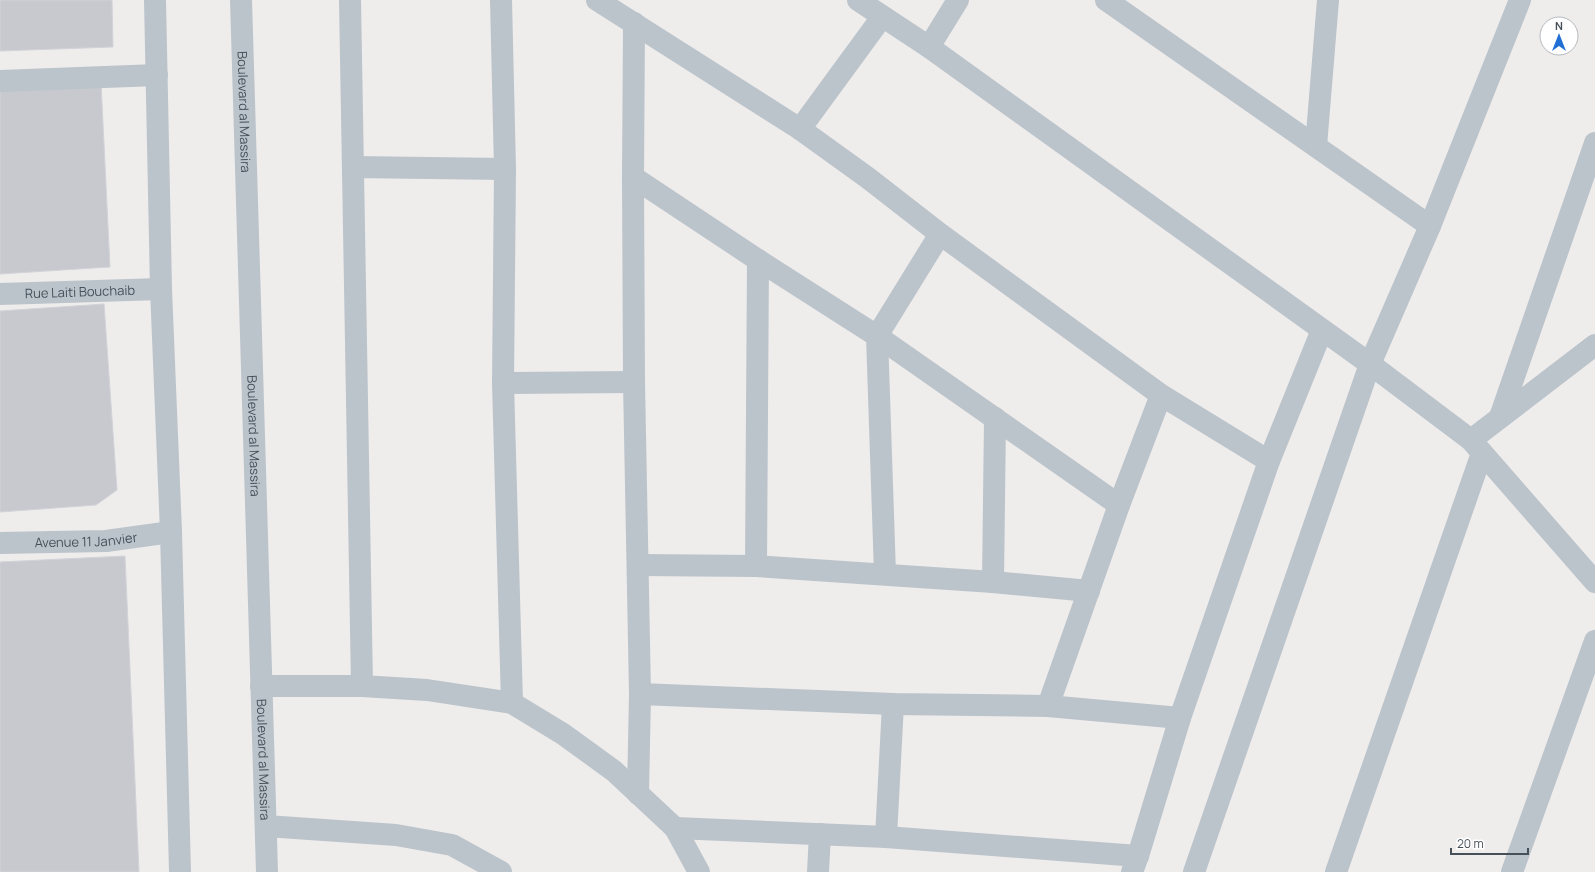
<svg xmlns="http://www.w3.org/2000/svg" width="1595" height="872" font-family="Manrope,sans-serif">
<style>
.building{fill:#c7c9cf;stroke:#d1d3d8}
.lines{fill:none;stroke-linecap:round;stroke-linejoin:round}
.minor{stroke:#bbc4cb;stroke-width:22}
.labels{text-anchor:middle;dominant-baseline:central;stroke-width:3.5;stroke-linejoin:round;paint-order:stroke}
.street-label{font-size:13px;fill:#465059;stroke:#fff}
</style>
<rect width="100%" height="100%" fill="#efecec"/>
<!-- building -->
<path class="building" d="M0,0H112L113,47L0,51Z
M101,82L110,267L0,274V89Z
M104,304L117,490L96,505L0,512V311Z
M125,556L139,872H0V562Z"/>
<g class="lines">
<!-- minor -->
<g class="minor">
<path d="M155,0L161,289L171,532L180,872"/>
<path id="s1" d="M241,0L267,872"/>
<path d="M350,0L362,686L427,690L512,703L563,734L614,771L675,828L886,837L1138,856"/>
<path d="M501,0L505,169L503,383L512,703"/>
<path d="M597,0L800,129L868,178L940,234L1161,395L1269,461"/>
<path d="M858,0L929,47L1370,364L1471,440L1595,582"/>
<path d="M1106,0L1430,226"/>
<path d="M634,23L633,177L634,382L640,694L638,794"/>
<path d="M929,47L958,0"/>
<path d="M0,81L157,75"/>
<path d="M800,129L882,17"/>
<path d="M1316,146L1328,0"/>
<path d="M353,167L505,169"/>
<path d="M633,177L758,260L877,336L1119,505"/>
<path id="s2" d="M0,294L161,289"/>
<path d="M503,383L634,382"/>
<path d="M1500,417L1595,143"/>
<path d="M1471,440L1595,345"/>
<path id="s3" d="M0,543L106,541L171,532"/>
<path d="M639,565L756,566L993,582L1089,591"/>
<path d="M756,566L758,260"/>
<path d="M885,574L877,336L940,234"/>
<path d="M993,582L995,418"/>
<path d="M261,686H362"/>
<path d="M640,694L893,704L1048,706L1180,718"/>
<path d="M1048,706L1119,505L1161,395"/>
<path d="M266,826L396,835L452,845L501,872"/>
<path d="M675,828L699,872"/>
<path d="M886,837L893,704"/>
<path d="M818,872L820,834"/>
<path d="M1132,872L1138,856L1180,718L1269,461L1322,330"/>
<path d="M1194,872L1370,364L1430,226L1520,0"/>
<path d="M1336,872L1482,453"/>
<path d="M1512,872L1595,641"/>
</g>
</g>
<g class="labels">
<!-- street labels -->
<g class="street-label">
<text stroke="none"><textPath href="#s1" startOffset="112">Boulevard al Massira</textPath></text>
<text stroke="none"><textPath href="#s2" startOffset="80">Rue Laiti Bouchaib</textPath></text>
<text stroke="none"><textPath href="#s1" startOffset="436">Boulevard al Massira</textPath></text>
<text stroke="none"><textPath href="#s3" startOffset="86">Avenue 11 Janvier</textPath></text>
<text stroke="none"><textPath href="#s1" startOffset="760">Boulevard al Massira</textPath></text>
</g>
</g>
<!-- north arrow -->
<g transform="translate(1559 36)"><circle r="19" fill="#ffffff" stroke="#b5b9bd"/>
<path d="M0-3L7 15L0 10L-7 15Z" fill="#216fd5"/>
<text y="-6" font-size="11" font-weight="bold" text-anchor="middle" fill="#465059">N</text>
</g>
<!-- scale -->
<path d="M1451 848v6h77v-6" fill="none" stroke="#465059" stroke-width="2"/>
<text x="1457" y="848" font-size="12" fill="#465059" stroke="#ffffff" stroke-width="3" paint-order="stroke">20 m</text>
</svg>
